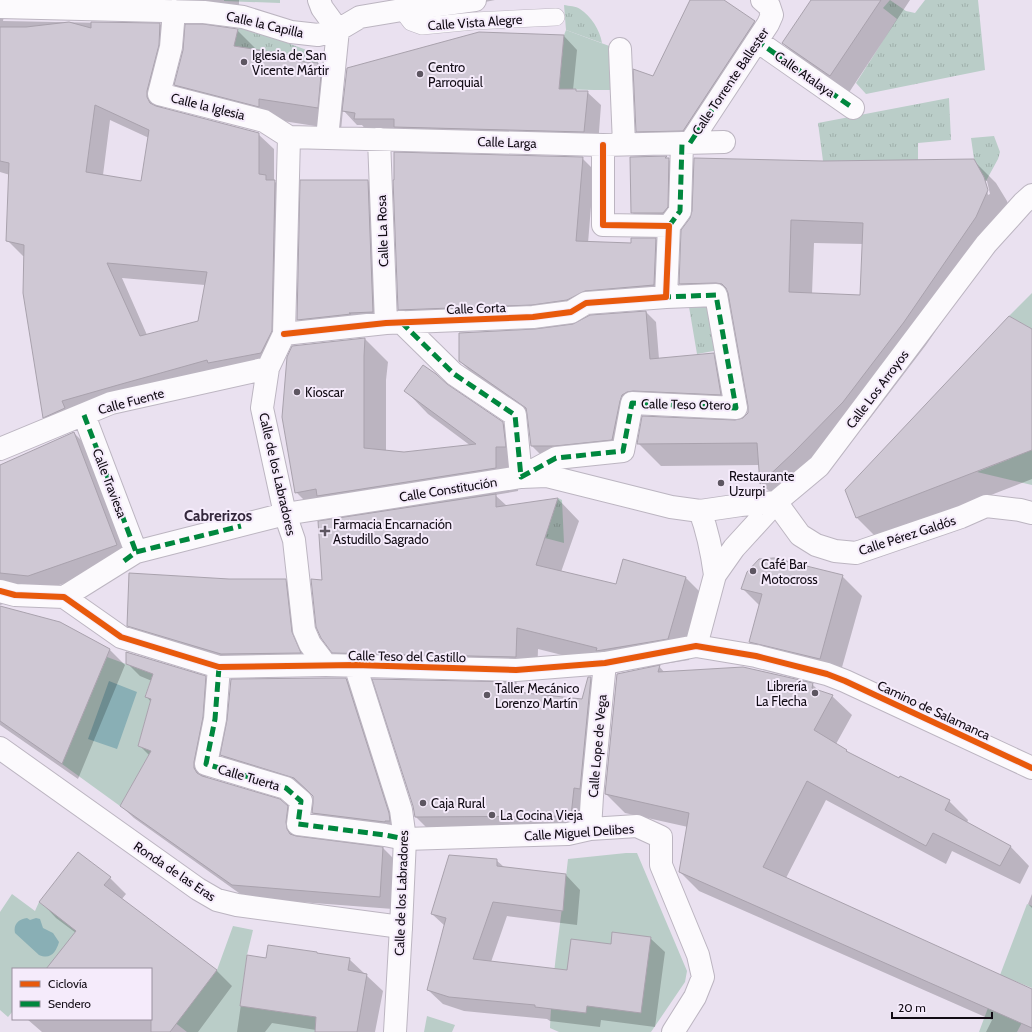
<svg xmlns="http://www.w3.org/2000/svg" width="1032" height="1032" font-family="Cabin,sans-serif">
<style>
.grass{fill:url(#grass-tufts)}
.garden{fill:#bacdc8}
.water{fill:#89afb5}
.shadow{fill:#0003;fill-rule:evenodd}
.building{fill:#cfc8d4;stroke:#a9a2ad;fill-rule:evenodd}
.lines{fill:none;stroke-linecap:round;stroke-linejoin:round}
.lane-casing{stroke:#bcb5c1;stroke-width:18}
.street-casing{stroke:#bcb5c1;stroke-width:24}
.secondary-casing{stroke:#bcb5c1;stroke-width:24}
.lane{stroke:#fcfafd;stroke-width:17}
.street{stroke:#fcfafd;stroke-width:22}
.secondary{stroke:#fcfafd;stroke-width:22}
.quiet{stroke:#00873e;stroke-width:5;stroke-dasharray:10 5;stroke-linecap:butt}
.cycleway-casing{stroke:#f5ebfb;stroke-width:8}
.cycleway{stroke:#e8590c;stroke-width:6}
.poi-dot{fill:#5d5661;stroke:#f5ebfb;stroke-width:1.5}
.labels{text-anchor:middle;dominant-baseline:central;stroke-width:4;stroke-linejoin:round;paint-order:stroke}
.street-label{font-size:13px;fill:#110b14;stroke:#f5ebfb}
.poi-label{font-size:13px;fill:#110b14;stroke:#f5ebfb;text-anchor:start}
.quarter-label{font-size:15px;font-weight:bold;fill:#33273b;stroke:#f5ebfb}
</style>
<defs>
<pattern id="grass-tufts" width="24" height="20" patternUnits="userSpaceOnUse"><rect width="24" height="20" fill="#bacdc8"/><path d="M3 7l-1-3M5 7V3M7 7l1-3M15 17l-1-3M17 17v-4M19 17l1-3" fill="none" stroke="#9fafab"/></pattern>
</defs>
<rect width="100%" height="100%" fill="#eae1f0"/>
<!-- grass -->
<path class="grass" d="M890,0L906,11L915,13L925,0H978L985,70L866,94L856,83L897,19L883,8Z
M564,5C569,6 576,6 580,9C591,16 600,30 602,43L566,30Z
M239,25L312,52L317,55L318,63L295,61V56L234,46Z
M949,98L951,140L918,143V160L823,161L818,123Z
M994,136L1000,152L998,159L986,181L974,159L971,138Z
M710,305L719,350L697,354L689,307Z
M558,498L562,500L564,543L545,538Z"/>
<!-- garden -->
<path class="garden" d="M224,0H280V3L224,1Z
M566,30L612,47L614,90H594L559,89L564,35Z
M1032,293V329L1009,316Z
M1032,431V485L977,472L1010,459L1012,453Z
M107,657L153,674L145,696L151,699L138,746L151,751L120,806L62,764Z
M626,853H637L687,971L685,982L651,1032H559L550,1028C552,971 562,915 568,859Z
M12,894L35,911L39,902L81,934L46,969H13V1011L8,1017L0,1010V912Z
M1027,904L1032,906V988L1000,975Z
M233,926L253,930L247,955L240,1006L316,1017L315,1032H187L151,1004V987L185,1012L217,970Z
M995,989L1028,1011L1017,1032H979Z
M427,1016L455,1025L452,1032H424Z"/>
<!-- water -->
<path class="water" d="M109,681L137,692L117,749L88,739Z
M27,918L30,920L36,918L40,919L43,928L53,933L59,942C56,952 51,960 39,955L15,933C13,924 19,919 27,918Z"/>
<!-- shadow -->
<path class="shadow" d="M0,0H239V17L4,16L3,21L160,24L175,40L174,61L162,109L258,134L274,149V181L290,196L287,347L224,378L80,424L59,433L44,417L25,256H23L7,240L10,175L0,172ZM110,120L149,138L142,182L103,175ZM122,278L205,285L199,322L147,335Z
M390,0H495L411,17Z
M691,0H722L754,22L762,29L690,138L645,139L637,131L653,77Z
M812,0H910L848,94L801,61L783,43Z
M237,30L258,51L295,57L300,62L318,64L341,87L340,95L344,100L564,36L577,50L573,90L577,92H587L601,105L598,145L368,132L362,125H357L343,110L341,130L199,108L175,85Z
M666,157L682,173L683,223L648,229L632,212L631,158Z
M582,158L594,170L588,243L632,244L656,239L668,251L666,297L411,322L399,309Z
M973,160L996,183L1007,201L1010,213L998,240L926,345L865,425L816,474L783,505L761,483L759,465L661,466L639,444L736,422L743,419L748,413L749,406L731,305L703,306L680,284L823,162ZM985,181H987L990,194L988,195ZM814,243L863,244L861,296L812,294Z
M368,181L378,191L382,321L308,329L298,320Z
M646,312L656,322L659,359L713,354L723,364L730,404L637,401L622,449L542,456L532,446L528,412L470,371L460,361L535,330Z
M1032,330V479L878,539L857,518L847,490Z
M365,339L388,362L386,380V451L404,453L471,446L428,414L406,391L446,385L502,423L526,446L519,470L518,491L495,495L507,506L558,499L579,521L561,572L617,585L686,578L707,599L689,660L658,665L665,673L812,684L819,691L832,696L852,715L836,744L849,753L899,780L949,801L968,820L967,823L1010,846L1029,866L1020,884L952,851L946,864L826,800L786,878L1032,990V1032H986L992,1020L699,891L680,872L688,827L625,813L606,794L648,667L618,672L614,668L538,649L537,678L355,674L333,652L323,581L341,519L334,513L319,515L296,492Z
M74,433L89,448L132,560L27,596L6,598L3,604L0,605V466Z
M842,576L862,596L839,678L770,661L750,642L760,606L742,588Z
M229,580H285L297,591L311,664L233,665L140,637L128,625Z
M0,607L60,623L110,650L125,665L78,779L0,725Z
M127,663L205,677L218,690L206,778L287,807L300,820L298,838L383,848L396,861L393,909L246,898L134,818L121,806L150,756L139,745L151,702L146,696L152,681L140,676Z
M591,678L603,690L583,828L428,829L415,816L515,683L526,694L583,700Z
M346,679L360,694L403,828L328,827L313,813V796L310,793L236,770L222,755Z
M496,860L504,867L566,875L580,890L577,925L507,916L491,962L568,972L611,945L650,938L665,952L655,1027L601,1020L600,1027L550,1021L547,1019L464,1011L443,1004L428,990L445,926L432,914Z
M110,878L126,894L121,900L217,971L232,986L198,1032H42L27,1019H151V969H48L76,933L56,918L41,902Z
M1032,894V908L1028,904Z
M317,953L319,955L349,959L383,991L375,1032H316V1030L272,1023L265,1032H237L248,956L267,959Z"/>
<!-- building -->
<path class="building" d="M690,0H724L755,21L683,131L636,132L633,69L653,76Z
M811,0H881L830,76L782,43Z
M69,22L91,28V22L160,23L159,45L147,91V97L150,103L156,106L259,133V174L266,175V180H275L272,331L261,353L208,363L207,360L118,385L62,401L65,408L43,418L23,293L24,245L6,241L9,163L0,161V27H26ZM95,105L149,130L141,181L86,172ZM107,263L207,272L198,321L140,336Z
M185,24H203L238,29L234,46L296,56L295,61L318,63L316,76L321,75L318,108L259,99V107L174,85L183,50Z
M479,32L564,35L559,89H576V91H588L584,132L394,127V119H354L355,113L342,111L347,68Z
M394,152L583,157L576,241L631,243V238H656L654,285L585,291L567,300L532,305L398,310L393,180H394Z
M667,156L665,158H669L668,207L663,213H631L630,157Z
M694,158L823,161L974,159L984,177L988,190L976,217L904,322L843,402L794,452L760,484L757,443L637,444L642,416L735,420L743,418L748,413V406L728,293L726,288L722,284L716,283L679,284L681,230L690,218L692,211ZM791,220L863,223L860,295L789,292Z
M300,180H368L373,312L349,313L351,314L297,320Z
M646,311L650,359L714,353L721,395L633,391L627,392L622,395L620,401L612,440L555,446H531L527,414L526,408L459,361V333L535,329L573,324L590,315Z
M1009,316L1032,329V450L856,518L845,490Z
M365,338L364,356V448L404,452L476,444L404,391L423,365L436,374L447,384L503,422L506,447H496V468L317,496L316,489L295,493L282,417L287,357L292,346Z
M74,432L117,545L28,576L0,573V465Z
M496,494V507L558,498L536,565L616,584L623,559L686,577L668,639L596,651L597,648L517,628L516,657L332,653L321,638L316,627L311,579L322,580L318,521Z
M774,558L843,575L820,659L749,642L762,594L741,589L747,572L759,559Z
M129,573L229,579H286L292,632L301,653L221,654L127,626Z
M0,606L60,622L110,649L62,764L0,721Z
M126,652L206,676L203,717L194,762V768L197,773L202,776L280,799L288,806L286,822L287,829L290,834L296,836L383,847L380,897L232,885L120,806L151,751L138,746L151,699L145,697L153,674L126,664Z
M660,665L658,672L743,667L813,683L812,688L833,695L814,730L847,750L846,751L899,778L900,776L950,800L945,810L1011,846L1000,866L933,833L926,846L807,781L763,867L1032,989V1028L679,872L689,813L605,794L617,674Z
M588,677H591L580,789L574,788L571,816L415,817L413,806L372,679L516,682V692L582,699Z
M326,678H346L389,813L390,821H385V822L312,813L313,803V796L309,792L294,778L220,755L227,720L231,679Z
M78,852L111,877L104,885L217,970L170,1032H151V969H46L76,931L39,902Z
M449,855L497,859V866L566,874L563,911L493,902L473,959L567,970L571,939L611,944L612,932L651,937L641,1013L587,1006L586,1013L535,1007V1005L449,997L427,990L446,918L431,914Z
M268,945L317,952V953L350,958L348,970L367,974L357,1032H315L316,1017L240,1006L247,955L266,958Z"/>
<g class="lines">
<!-- lane casing -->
<g class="lane-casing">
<path id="lane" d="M402,10L411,22L422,26L474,21L556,17"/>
</g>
<!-- street casing -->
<g class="street-casing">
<path id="street" d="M319,0L322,8L338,30L327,138
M0,7L204,12L243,17L291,32L318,35L338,30L360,17L402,10L475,0
M174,11L171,47L159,94L264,121L289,137
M757,41L853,108
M620,49L624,144
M289,137L603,145L724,142
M379,139L386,323
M690,143L768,24L772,15L769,6L762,0
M603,145V225L669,226L666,297
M669,226L680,211L682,143
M284,334L386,323L533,317L571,312L586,303L666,297L716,295L736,408L632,403L623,451L556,458L521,477L515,415L454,374L401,322
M84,415L136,552
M0,449L111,403L268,368
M776,502L800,535L816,545L835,551L856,553L961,517L986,506L1020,510L1032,513
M0,591L15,595L64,597L121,637L219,667L326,665
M64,597L136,552L285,514L262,408L268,368L284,334L289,137
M219,667L215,719L206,764L286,788L301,801L298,824L385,835L405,839L568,834L590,829L637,826L661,837V865L698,955L703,977L695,997L673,1032
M0,748L198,889L217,900L237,905L401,927
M590,829L592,796L605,663"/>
</g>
<!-- secondary casing -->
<g class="secondary-casing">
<path id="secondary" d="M776,502L741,505L700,511L671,507L547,476L521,477L285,514L294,540L304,630L310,644L326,665L516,670L605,663L696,646L756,656L827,674L845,681L1032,768
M700,511C708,532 712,553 715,575
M696,646L715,575L734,548L776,502L819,466L986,244L1023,203L1032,195
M355,665L401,810L405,839L401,927L395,1032"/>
</g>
<!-- lane -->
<use href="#lane" class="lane"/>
<!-- street -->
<use href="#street" class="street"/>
<!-- secondary -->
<use href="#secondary" class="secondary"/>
<!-- quiet -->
<path class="quiet" d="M690,143L757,41L853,108
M669,226L680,211L682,143
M401,322L454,374L515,415L521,477L556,458L623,451L632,403L736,408L716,295L666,297
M84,415L136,552
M124,561L136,552L241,526
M219,667L215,719L206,764L286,788L301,801L298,824L385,835L405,839"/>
<!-- cycleway casing -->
<g class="cycleway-casing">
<path id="cycleway" d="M284,334L386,323L533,317L571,312L586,303L666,297L669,226L603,225V145
M0,591L15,595L64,597L121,637L219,667L355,665L516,670L605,663L696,646L756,656L827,674L845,681L1032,768"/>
</g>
<!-- cycleway -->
<use href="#cycleway" class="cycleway"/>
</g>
<!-- markers -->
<g class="poi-dot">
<circle cx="244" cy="62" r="4"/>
<circle cx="420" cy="74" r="4"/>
<circle cx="297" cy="392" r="4"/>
<circle cx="721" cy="483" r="4"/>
<path d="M323 525h4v4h4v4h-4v4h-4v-4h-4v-4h4z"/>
<circle cx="753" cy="571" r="4"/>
<circle cx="815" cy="693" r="4"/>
<circle cx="487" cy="695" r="4"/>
<circle cx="423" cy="803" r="4"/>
<circle cx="492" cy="815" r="4"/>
</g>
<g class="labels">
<!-- street labels -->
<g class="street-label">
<text transform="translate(475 22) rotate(-4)">Calle Vista Alegre</text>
<text transform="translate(265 24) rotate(13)">Calle la Capilla</text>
<text transform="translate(805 74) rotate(35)">Calle Atalaya</text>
<text transform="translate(730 81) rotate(-56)">Calle Torrente Ballester</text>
<text transform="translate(208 106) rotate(14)">Calle la Iglesia</text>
<text transform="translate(507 142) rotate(2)">Calle Larga</text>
<text transform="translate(382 231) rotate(-92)">Calle La Rosa</text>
<text transform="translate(476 308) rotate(-2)">Calle Corta</text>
<text transform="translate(877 389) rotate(-53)">Calle Los Arroyos</text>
<text transform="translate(131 401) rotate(-15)">Calle Fuente</text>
<text transform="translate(686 404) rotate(1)">Calle Teso Otero</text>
<text transform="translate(278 474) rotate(77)">Calle de los Labradores</text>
<text transform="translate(110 483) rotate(69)">Calle Traviesa</text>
<text transform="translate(448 489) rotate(-9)">Calle Constitución</text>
<text transform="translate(907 535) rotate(-18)">Calle Pérez Galdós</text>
<text transform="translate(407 656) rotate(1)">Calle Teso del Castillo</text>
<text transform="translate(934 710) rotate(25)">Camino de Salamanca</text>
<text transform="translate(597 746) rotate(-85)">Calle Lope de Vega</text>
<text transform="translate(249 777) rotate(16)">Calle Tuerta</text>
<text transform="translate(579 832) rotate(-4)">Calle Miguel Delibes</text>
<text transform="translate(175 871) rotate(34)">Ronda de las Eras</text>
<text transform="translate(401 893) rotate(-88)">Calle de los Labradores</text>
</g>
<!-- poi labels -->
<g class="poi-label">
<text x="252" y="55">Iglesia de San<tspan x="252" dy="15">Vicente Mártir</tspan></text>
<text x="428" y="67">Centro<tspan x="428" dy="15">Parroquial</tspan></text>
<text x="305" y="392">Kioscar</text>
<text x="729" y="476">Restaurante<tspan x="729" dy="15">Uzurpi</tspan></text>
<text x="333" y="524">Farmacia Encarnación<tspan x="333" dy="15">Astudillo Sagrado</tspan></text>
<text x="761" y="564">Café Bar<tspan x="761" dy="15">Motocross</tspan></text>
<text x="807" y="686" text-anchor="end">Librería<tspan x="807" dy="15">La Flecha</tspan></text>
<text x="495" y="688">Taller Mecánico<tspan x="495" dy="15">Lorenzo Martín</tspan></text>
<text x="431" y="803">Caja Rural</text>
<text x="500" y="815">La Cocina Vieja</text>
</g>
<!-- quarter labels -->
<g class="quarter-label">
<text x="218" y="516">Cabrerizos</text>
</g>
</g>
<!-- legend -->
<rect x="12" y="968" width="140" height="52" fill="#f5ebfb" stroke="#9a919f"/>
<rect x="20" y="981" width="20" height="6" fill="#e8590c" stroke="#9a919f"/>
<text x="48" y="988" font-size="12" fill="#110b14">Ciclovía</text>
<rect x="20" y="1001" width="20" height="6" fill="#00873e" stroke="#9a919f"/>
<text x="48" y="1008" font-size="12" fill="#110b14">Sendero</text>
<!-- scale -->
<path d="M892 1012v6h100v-6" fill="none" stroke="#110b14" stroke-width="2"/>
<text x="898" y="1012" font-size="12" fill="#110b14" stroke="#f5ebfb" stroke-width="3" paint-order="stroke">20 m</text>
</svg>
